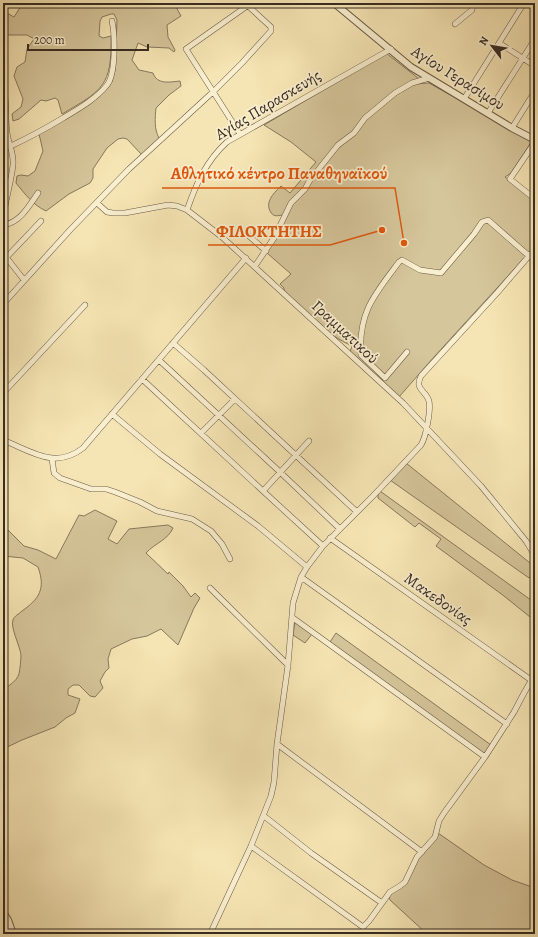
<svg xmlns="http://www.w3.org/2000/svg" width="538" height="937" font-family="Alegreya,serif">
<style>
.green{fill:#d6c69b;stroke:#87795e}
.lines{fill:none;stroke-linecap:round;stroke-linejoin:round}
.minor-casing{stroke:#685a46;stroke-width:6}
.tertiary-casing{stroke:#685a46;stroke-width:8}
.minor{stroke:#f9eece;stroke-width:5}
.tertiary{stroke:#f9eece;stroke-width:6}
.labels{text-anchor:middle;dominant-baseline:central;stroke-width:3.5;stroke-linejoin:round;paint-order:stroke}
.street-label{font-size:16px;fill:#382c22;stroke:#f9eece}
.leader{fill:none;stroke:#df570d;stroke-width:1.5}
.callout-dot{fill:#df570d;stroke:#f9eece;stroke-width:1.5}
.callout-label{font-size:17px;text-anchor:middle;font-weight:bold;fill:#df570d;stroke:#f9eece;stroke-width:3.5;stroke-linejoin:round;paint-order:stroke}
</style>
<rect width="100%" height="100%" fill="#f6e5b4"/>
<filter id="stains"><feTurbulence type="fractalNoise" baseFrequency=".005" numOctaves="4"/><feColorMatrix values="0 0 0 0 .2 0 0 0 0 .09 0 0 0 0 .02 0 0 0 .5 -.17"/></filter>
<radialGradient id="worn" r=".72"><stop offset=".6" stop-color="#630" stop-opacity="0"/><stop offset="1" stop-color="#630" stop-opacity=".3"/></radialGradient>
<!-- green -->
<path class="green" d="M23,3H174L181,16L167,25L168,37L175,50L174,52L169,48L147,47L138,43L132,60L139,70L153,73C157,85 170,82 180,81L181,86L169,95L156,108C155,118 154,129 159,138L142,155L127,139L123,138L118,139L107,148L93,169V178L90,183L69,194L46,211C33,205 25,194 16,183L17,176L21,175L28,176L35,171L43,151L39,134L106,88L112,82L115,70L117,20L114,14H111L102,17L100,21L99,36L103,38L111,36C112,86 103,90 62,114L58,100L55,98L46,101L41,100L19,119L13,121L12,114L21,107L23,99L14,76L17,67L25,62L27,49L34,39L27,35H3V15L5,12L14,17Z
M386,53L418,78L419,80L393,92L353,132L336,145L283,215C277,216 273,217 270,211C265,201 275,192 281,186L290,193L316,162L291,142L264,125Z
M429,83L532,141L511,173L505,177L535,201V246C490,297 443,345 399,397L350,352L352,346C326,335 305,311 284,291V288L280,284L291,274L267,253L291,206L336,149L366,119L396,95L415,84Z
M406,463L535,567V570L529,578L390,480Z
M380,491L535,603V621L504,596L436,546L441,539L419,523L415,527L378,498V494Z
M95,510L117,521L108,539L117,544L129,529L168,525L173,528C168,540 155,543 146,553L168,574L169,572L183,586L191,597L195,593L200,598L194,608L178,645L161,629L147,636L132,639L111,649L108,659L109,668L105,672L100,681L103,688L95,697L90,696L79,685H73L68,689V695L80,699L75,713L66,718L55,727L22,740L3,749V692C7,685 16,683 19,674C20,669 21,660 21,655C20,646 10,627 13,620C14,616 19,614 22,611C39,599 46,589 38,567L23,558L3,556V525L24,546L38,550L56,559L79,515L84,516Z
M295,622L312,634L305,643L293,635Z
M336,633L491,745L485,755L330,642Z
M438,833L484,865L512,880L535,888V934H427L390,900L389,896C403,885 408,872 419,858C425,849 434,844 438,833Z"/>
<g class="lines">
<!-- minor casing -->
<g class="minor-casing">
<path id="minor" d="M455,24L472,10L473,3
M499,43L535,66
M3,86C8,103 4,121 8,138C10,147 14,155 13,165C11,183 5,201 3,219
M464,99L524,3
M488,113L535,39
M512,128L535,91
M240,134L186,49L247,6
M535,142L510,179L535,199
M11,146C30,137 45,129 63,118C78,109 96,99 107,85C116,74 115,35 112,21
M97,203L107,212L113,213H125L168,205L177,206L187,210L222,237L403,403L481,486L526,541L535,556
M187,210C196,184 206,161 227,142L391,49
M3,225C20,223 29,206 38,193
M249,236L266,251
M3,243L6,257L24,280
M3,261L41,221
M255,266L274,238L291,203L305,189L310,180L338,145L354,133L365,118L395,93L412,83L429,78
M3,304L70,230L129,169L214,91L242,63L271,31V27L245,3
M173,343L204,370L357,512
M407,352L385,378L361,355C358,312 375,294 399,262L402,260L420,270L441,273L474,234L482,222L488,220L529,256
M159,360L280,472L340,529
M142,379L263,491
M3,393L85,305
M112,414L160,454L258,526L307,567
M201,433L235,399
M3,440C31,451 55,470 83,448L246,258
M309,441L263,491L323,546
M52,459L54,473L60,478L91,489H106L115,492L140,502L157,511L192,519L211,531L222,544L230,559
M330,538L531,680
M301,577L507,724
M210,588L288,665
M293,618L485,757
M277,744L422,852
M264,816L311,853L382,903
M251,846L363,927L369,921L390,892L400,886L405,882L417,857L435,837L439,821L444,813L485,757L514,712L524,693L535,674
M210,934L251,846L271,796L274,782L277,744L288,665L293,603L301,577L307,567L323,546L373,496L421,445C426,437 431,410 429,401C426,390 414,390 421,376L497,293L535,249"/>
</g>
<!-- tertiary casing -->
<g class="tertiary-casing">
<path id="tertiary" d="M334,3L411,67L512,128L535,140
M3,912L8,920L13,934"/>
</g>
<!-- minor -->
<use href="#minor" class="minor"/>
<!-- tertiary -->
<use href="#tertiary" class="tertiary"/>
</g>
<g class="labels">
<!-- street labels -->
<g class="street-label">
<text transform="translate(458 78) rotate(32)">Αγίου Γερασίμου</text>
<text transform="translate(268 105) rotate(-31)">Αγίας Παρασκευής</text>
<text transform="translate(345 332) rotate(43)">Γραμματικού</text>
<text transform="translate(438 599) rotate(35)">Μακεδονίας</text>
</g>
</g>
<!-- callouts -->
<path class="leader" d="M404 243L395 188H162M382 230L330 245H208"/>
<g class="callout-dot">
<circle cx="404" cy="243" r="4"/>
<circle cx="382" cy="230" r="4"/>
</g>
<g class="callout-label">
<text x="279" y="179">Αθλητικό κέντρο Παναθηναϊκού</text>
<text x="269" y="237">ΦΙΛΟΚΤΗΤΗΣ</text>
</g>
<!-- margin -->
<rect width="538" height="937" fill="none" stroke="#f6e5b4" stroke-width="16"/>
<rect x="4" y="4" width="530" height="929" fill="none" stroke="#382c22" stroke-width="2"/>
<rect x="8" y="8" width="522" height="921" fill="none" stroke="#382c22"/>
<!-- north arrow -->
<g transform="translate(492 46) rotate(301)" stroke="#f9eece" stroke-width="3" paint-order="stroke">
<path d="M0-3L7 15L0 10L-7 15Z" fill="#382c22"/>
<text y="-6" font-size="11" font-weight="bold" text-anchor="middle" fill="#382c22">N</text>
</g>
<!-- scale -->
<path d="M28 44v6h120v-6" fill="none" stroke="#382c22" stroke-width="2"/>
<text x="34" y="44" font-size="12" fill="#382c22" stroke="#f9eece" stroke-width="3" paint-order="stroke">200 m</text>
<rect width="100%" height="100%" filter="url(#stains)"/>
<rect width="100%" height="100%" fill="url(#worn)"/>
</svg>
